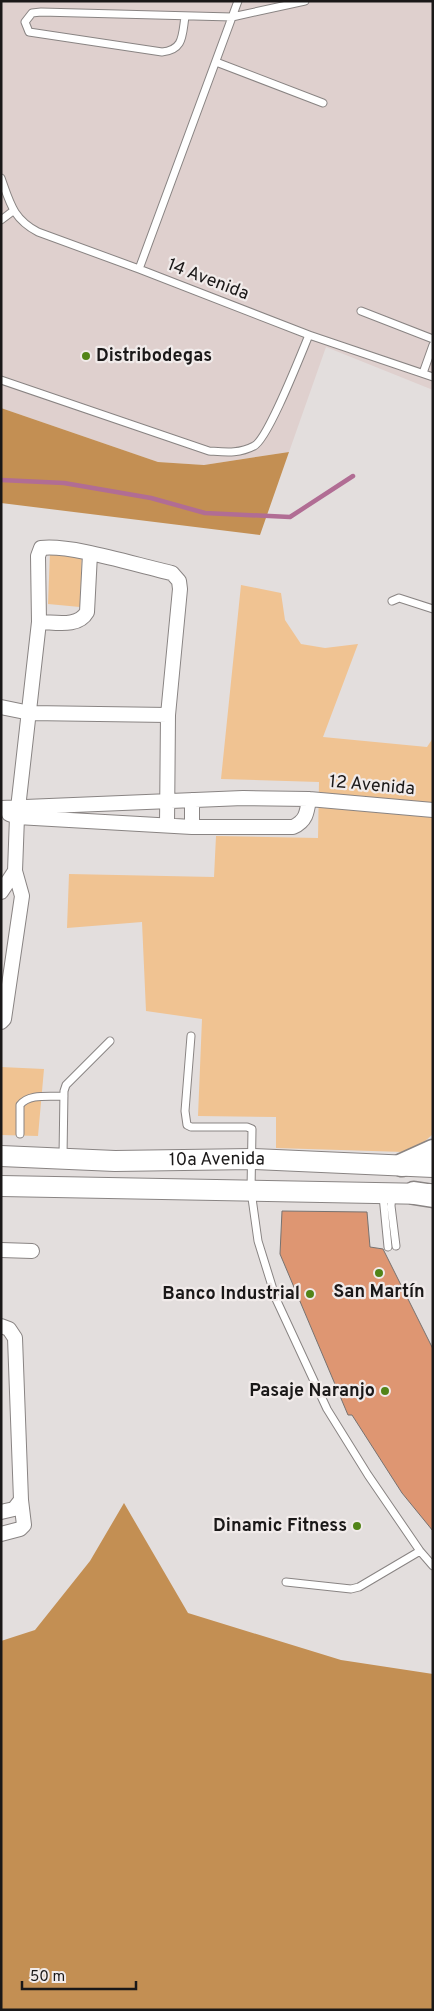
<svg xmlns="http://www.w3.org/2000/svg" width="434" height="2011" font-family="Overpass,sans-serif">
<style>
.built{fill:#dfd0ce}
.green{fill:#f0c392}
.forest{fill:#c38f53}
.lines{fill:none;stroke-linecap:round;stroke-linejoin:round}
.stream{stroke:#b16d94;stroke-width:4.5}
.building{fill:#de9672;stroke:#777270}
.lane-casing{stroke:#898483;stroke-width:9}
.street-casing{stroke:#898483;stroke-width:16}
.secondary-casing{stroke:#898483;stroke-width:22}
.primary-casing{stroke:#898483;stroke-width:25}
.lane{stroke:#fff;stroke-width:7}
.street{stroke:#fff;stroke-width:14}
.secondary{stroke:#fff;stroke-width:20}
.primary{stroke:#fff;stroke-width:22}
.poi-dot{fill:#528418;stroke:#f1ebea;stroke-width:2}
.labels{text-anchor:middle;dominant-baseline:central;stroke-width:4.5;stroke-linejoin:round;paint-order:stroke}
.street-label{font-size:18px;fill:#1a1818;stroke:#f1ebea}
.poi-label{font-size:18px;font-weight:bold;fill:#1a1818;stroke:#f1ebea;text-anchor:end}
</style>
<rect width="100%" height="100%" fill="#e3dedd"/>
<!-- built -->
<path class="built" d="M1,1H433V390L326,347L289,452L204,465L158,462L1,408Z"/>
<!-- green -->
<path class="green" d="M50,552H82L80,607L48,604Z
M241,585L281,593L285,620L301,644L325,648L358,644L323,737L427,747L433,738V1134L424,1142L404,1152L276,1148V1117L198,1116L202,1019L146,1011L142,922L67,928L69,874L214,877L216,836L318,838L319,782L221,779Z
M1,1067L44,1069L38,1136L1,1135Z"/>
<!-- forest -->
<path class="forest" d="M1,408L158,462L204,465L289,452L260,535L1,503Z
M124,1503L188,1613L341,1660L433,1674V2010H1V1641L35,1630L90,1561Z"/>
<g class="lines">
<!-- stream -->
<path class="stream" d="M1,480L64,483L151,498L205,513L290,517L353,476"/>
</g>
<!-- building -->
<path class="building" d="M282,1211L367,1212L370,1247L383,1249L433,1349V1531L402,1493L352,1415H348L280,1254Z"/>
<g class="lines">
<!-- lane casing -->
<g class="lane-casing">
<path id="lane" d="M185,17C182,35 184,50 162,52L29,32L25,22L32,13L41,12L232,17L305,1
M216,62L323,103
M1,178C10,203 13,219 38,232L139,269L309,335L433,377
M1,220L13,211
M139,269L238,1
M361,311L433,339
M423,373L433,345
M1,380L209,451C225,452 239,454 254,446C268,439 301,354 309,335
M392,601L399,598L433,609
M191,1036L185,1111L187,1125L191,1127H247L252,1129L251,1191L258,1241L276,1299L327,1409L368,1475L420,1551L433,1566
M20,1134V1105C29,1093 50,1097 64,1096
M63,1156L64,1091L66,1085L110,1041
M392,1194L391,1206L396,1246
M383,1196L388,1247
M286,1582L351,1589L359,1587L420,1551"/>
</g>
<!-- street casing -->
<g class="street-casing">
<path id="street" d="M39,622C55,622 78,628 87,612L90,554
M1,707L30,713L168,715
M192,800V827
M1,808L243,798L309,799L433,810
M9,814L17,817L192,827H293C306,821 307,813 309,799
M1,892L15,871
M1,1022L4,1019L22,896L15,871L17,817L39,622L38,556L41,548C72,544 139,566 172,573L179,581L180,589L168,715L167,825
M1,1250L32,1251
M1,1326L9,1329L15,1338L21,1500L14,1509L1,1512
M1,1534L20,1529L24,1525L21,1500"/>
</g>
<!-- secondary casing -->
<g class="secondary-casing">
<g id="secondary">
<path id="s1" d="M1,1156L115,1161L252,1159L433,1167"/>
<path d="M1,1186L429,1194"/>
</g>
</g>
<!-- primary casing -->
<g class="primary-casing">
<path id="primary" d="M402,1165L433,1151
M414,1193L433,1196"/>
</g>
<!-- lane -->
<use href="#lane" class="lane"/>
<!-- street -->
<use href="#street" class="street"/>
<!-- secondary -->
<use href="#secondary" class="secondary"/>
<!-- primary -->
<use href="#primary" class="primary"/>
</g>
<!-- markers -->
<g class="poi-dot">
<circle cx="86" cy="356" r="5"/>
<circle cx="379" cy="1273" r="5"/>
<circle cx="310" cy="1294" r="5"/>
<circle cx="385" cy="1391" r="5"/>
<circle cx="357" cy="1526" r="5"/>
</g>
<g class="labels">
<!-- street labels -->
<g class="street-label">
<text transform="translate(208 280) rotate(21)">14 Avenida</text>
<text transform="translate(372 786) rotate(5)">12 Avenida</text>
<text stroke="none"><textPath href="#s1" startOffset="216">10a Avenida</textPath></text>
</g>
<!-- poi labels -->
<g class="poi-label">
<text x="96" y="356" text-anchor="start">Distribodegas</text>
<text x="379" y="1292" text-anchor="middle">San Martín</text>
<text x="300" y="1294">Banco Industrial</text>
<text x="375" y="1391">Pasaje Naranjo</text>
<text x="347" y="1526">Dinamic Fitness</text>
</g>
</g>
<!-- border -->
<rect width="434" height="2011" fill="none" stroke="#1a1818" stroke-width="5"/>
<!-- scale -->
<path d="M22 1981v8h114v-8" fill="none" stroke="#1a1818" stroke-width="2.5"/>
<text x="30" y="1981" font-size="15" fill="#1a1818" stroke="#f1ebea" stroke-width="4" paint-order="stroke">50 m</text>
</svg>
